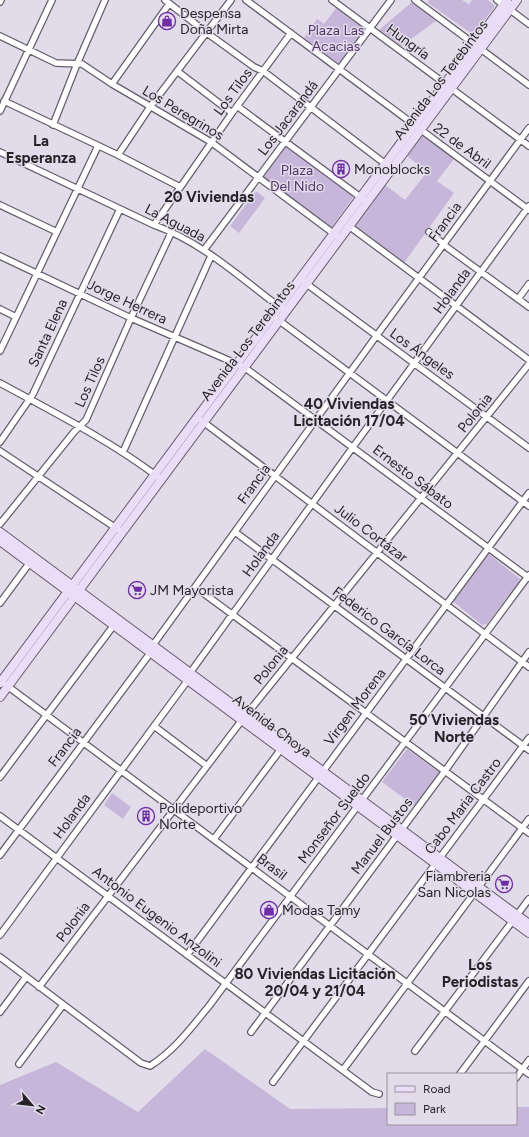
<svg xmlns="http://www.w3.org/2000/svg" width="529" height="1137" font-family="Figtree,sans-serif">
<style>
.green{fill:#c6b6d9}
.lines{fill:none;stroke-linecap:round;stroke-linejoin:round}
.street-casing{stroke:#645e6a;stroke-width:8}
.secondary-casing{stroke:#645e6a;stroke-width:10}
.street{stroke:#fff;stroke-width:5.5}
.secondary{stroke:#eaddf8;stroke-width:8}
.labels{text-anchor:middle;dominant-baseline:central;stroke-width:3;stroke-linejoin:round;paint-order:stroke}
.poi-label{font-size:14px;fill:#262328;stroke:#e2dcea;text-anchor:start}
.park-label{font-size:14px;fill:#4f3569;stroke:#e2dcea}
.street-label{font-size:14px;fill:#262328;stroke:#e2dcea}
.neighbourhood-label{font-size:15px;font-weight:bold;fill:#262328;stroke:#e2dcea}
</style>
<rect width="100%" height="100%" fill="#e2dcea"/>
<!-- green -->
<path class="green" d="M430,0H462L469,4L472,0H488L495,6L474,34H472L427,2Z
M412,2L436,21L401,46L379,30Z
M337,7L363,27L365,29L342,61L340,63L336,62L304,38L317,19L324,24Z
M422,136L454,159L437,181L454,193L404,263L357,228L355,225L357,222L384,184L405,200L427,172L406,155L419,137Z
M284,145L354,196L331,228L261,176Z
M256,191L265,198L239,233L230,226Z
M488,555H490L520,579L519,582L487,624L482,625L454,602V599Z
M407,749L439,771L440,773L439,776L416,807L382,782Z
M112,793L131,807L123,819L104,805Z
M205,1049L290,1109L388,1108V1124H516V1107H529V1137H0V1085L56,1062L138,1112Z"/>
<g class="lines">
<!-- street casing -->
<g class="street-casing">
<path id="street" d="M165,0L207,33L254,67L263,71L388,166
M246,0L529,210
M332,0L529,146
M415,0L529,85
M497,0L529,24
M0,2L1,0
M0,36L56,63L82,64L112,84L211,142L337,236
M177,71L232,113
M112,84L169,4
M4,101L118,155L180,187
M237,106L367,202
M0,111L52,0
M53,125L77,64L105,0
M0,152L154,225C202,242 241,278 282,309
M118,155L150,107L231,0
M0,205L57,232
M154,225L232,113L291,33
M349,226L529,360
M429,232L448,248L529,307
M204,250L391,0
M0,256L131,318L244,367L529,578
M304,282L529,448
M518,299L529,284
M0,309L16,317
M277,319L529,506
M0,351L98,146
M0,383C53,412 109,440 158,477
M202,421L529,667
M0,442L33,394L120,209
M0,451L122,532
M123,452L211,256
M0,524L74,432L86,420L131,318L172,231
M235,532L529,750
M195,587L529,833
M0,603L31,561
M6,685L529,1074
M154,726L207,766
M0,777L114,625
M0,816L372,1092L379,1094
M214,839L281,749
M0,855L151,652L153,645L377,335L529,128
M0,935L188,680L190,673L353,447L529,206
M187,955L529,493
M0,957L141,1063L150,1066C174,1051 191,1028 209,1006L529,575
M39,987L242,720L529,364
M0,1012L26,977
M251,1032L445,771L529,652
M415,1051L529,899
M19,1064L63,1005
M343,1070L529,819
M460,1074L529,981
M516,1078L529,1060
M273,1082L529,738"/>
</g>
<!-- secondary casing -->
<g class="secondary-casing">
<path id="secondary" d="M0,532L529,924
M0,541L529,933
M0,683L507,0
M0,697L517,0"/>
</g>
<!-- street -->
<use href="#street" class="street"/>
<!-- secondary -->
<use href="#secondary" class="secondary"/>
</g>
<!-- icons -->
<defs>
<g id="shop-ring" transform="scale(0.9)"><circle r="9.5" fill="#e2dcea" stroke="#6f2ea3" stroke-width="1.5"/><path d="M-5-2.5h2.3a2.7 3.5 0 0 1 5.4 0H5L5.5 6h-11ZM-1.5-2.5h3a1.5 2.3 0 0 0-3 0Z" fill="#6f2ea3"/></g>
<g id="building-ring" transform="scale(0.9)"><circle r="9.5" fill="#e2dcea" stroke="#6f2ea3" stroke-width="1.5"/><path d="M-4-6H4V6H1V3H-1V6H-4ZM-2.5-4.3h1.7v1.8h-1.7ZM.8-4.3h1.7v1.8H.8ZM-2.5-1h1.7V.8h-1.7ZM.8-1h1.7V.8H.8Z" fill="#6f2ea3"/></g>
<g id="supermarket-ring" transform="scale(0.9)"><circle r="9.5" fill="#e2dcea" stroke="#6f2ea3" stroke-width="1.5"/><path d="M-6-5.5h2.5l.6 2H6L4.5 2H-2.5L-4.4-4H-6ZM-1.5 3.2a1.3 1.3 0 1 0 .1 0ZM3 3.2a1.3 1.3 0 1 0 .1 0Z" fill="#6f2ea3"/></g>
</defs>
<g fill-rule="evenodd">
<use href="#shop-ring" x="167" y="21"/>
<use href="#building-ring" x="341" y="169"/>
<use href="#supermarket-ring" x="137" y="590"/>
<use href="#building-ring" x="146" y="816"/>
<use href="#supermarket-ring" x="504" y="884"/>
<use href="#shop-ring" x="269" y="910"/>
</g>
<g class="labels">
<!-- poi labels -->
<g class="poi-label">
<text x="180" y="13">Despensa<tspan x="180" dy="16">Doña Mirta</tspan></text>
<text x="354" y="169">Monoblocks</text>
<text x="150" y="590">JM Mayorista</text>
<text x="159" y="808">Polideportivo<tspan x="159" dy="16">Norte</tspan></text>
<text x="491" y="876" text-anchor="end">Fiambreria<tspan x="491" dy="16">San Nicolas</tspan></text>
<text x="282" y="910">Modas Tamy</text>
</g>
<!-- park labels -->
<g class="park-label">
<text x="336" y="30">Plaza Las<tspan x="336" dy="16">Acacias</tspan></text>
<text x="297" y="170">Plaza<tspan x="297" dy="16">Del Nido</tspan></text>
</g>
<!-- street labels -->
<g class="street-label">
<text transform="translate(408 42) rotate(36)">Hungría</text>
<text transform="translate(441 80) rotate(-53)">Avenida Los Terebintos</text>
<text transform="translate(233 92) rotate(-54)">Los Tilos</text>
<text transform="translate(183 113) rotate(31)">Los Peregrinos</text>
<text transform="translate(288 118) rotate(-53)">Los Jacarandá</text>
<text transform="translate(462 146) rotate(36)">22 de Abril</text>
<text transform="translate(445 222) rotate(-54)">Francia</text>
<text transform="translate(175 223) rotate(27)">La Aguada</text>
<text transform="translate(452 291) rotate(-54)">Holanda</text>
<text transform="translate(127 302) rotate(25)">Jorge Herrera</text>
<text transform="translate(48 333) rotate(-65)">Santa Elena</text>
<text transform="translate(248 341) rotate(-53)">Avenida Los Terebintos</text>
<text transform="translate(422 354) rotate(36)">Los Ángeles</text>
<text transform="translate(90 382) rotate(-66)">Los Tilos</text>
<text transform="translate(475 413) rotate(-51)">Polonia</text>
<text transform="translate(413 477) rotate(37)">Ernesto Sábato</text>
<text transform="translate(254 484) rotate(-54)">Francia</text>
<text transform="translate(371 533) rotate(37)">Julio Cortázar</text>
<text transform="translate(261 554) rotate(-54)">Holanda</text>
<text transform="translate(389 631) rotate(37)">Federico García Lorca</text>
<text transform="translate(271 665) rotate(-51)">Polonia</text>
<text transform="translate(355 707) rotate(-53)">Virgen Morena</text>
<text transform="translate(272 726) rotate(37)">Avenida Choya</text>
<text transform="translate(65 747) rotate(-53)">Francia</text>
<text transform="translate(463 806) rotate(-53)">Cabo Maria Castro</text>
<text transform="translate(72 816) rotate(-54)">Holanda</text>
<text transform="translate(334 818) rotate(-53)">Monseñor Sueldo</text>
<text transform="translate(382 836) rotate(-53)">Manuel Bustos</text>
<text transform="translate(272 867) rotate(37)">Brasil</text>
<text transform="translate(157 917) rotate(37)">Antonio Eugenio Anzolini</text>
<text transform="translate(73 922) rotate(-53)">Polonia</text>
</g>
<!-- neighbourhood labels -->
<g class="neighbourhood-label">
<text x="41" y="141">La<tspan x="41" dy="17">Esperanza</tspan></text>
<text x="209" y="197">20 Viviendas</text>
<text x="349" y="404">40 Viviendas<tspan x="349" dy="17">Licitación 17/04</tspan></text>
<text x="454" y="720">50 Viviendas<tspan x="454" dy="17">Norte</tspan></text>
<text x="480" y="965">Los<tspan x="480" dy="17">Periodistas</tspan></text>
<text x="315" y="974">80 Viviendas Licitación<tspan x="315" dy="17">20/04 y 21/04</tspan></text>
</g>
</g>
<!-- legend -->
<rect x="387" y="1073" width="130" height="52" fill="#e2dcea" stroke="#97929c"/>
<rect x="395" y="1086" width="20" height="6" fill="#eaddf8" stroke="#97929c"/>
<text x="423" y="1093" font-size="12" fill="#262328">Road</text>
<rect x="395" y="1103" width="20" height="12" fill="#c6b6d9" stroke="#97929c"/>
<text x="423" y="1113" font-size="12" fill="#262328">Park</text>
<!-- north arrow -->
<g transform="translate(32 1105) rotate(118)" stroke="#e2dcea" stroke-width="3" paint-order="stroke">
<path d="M0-3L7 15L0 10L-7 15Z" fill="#262328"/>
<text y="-6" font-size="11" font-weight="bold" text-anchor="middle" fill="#262328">N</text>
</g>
</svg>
